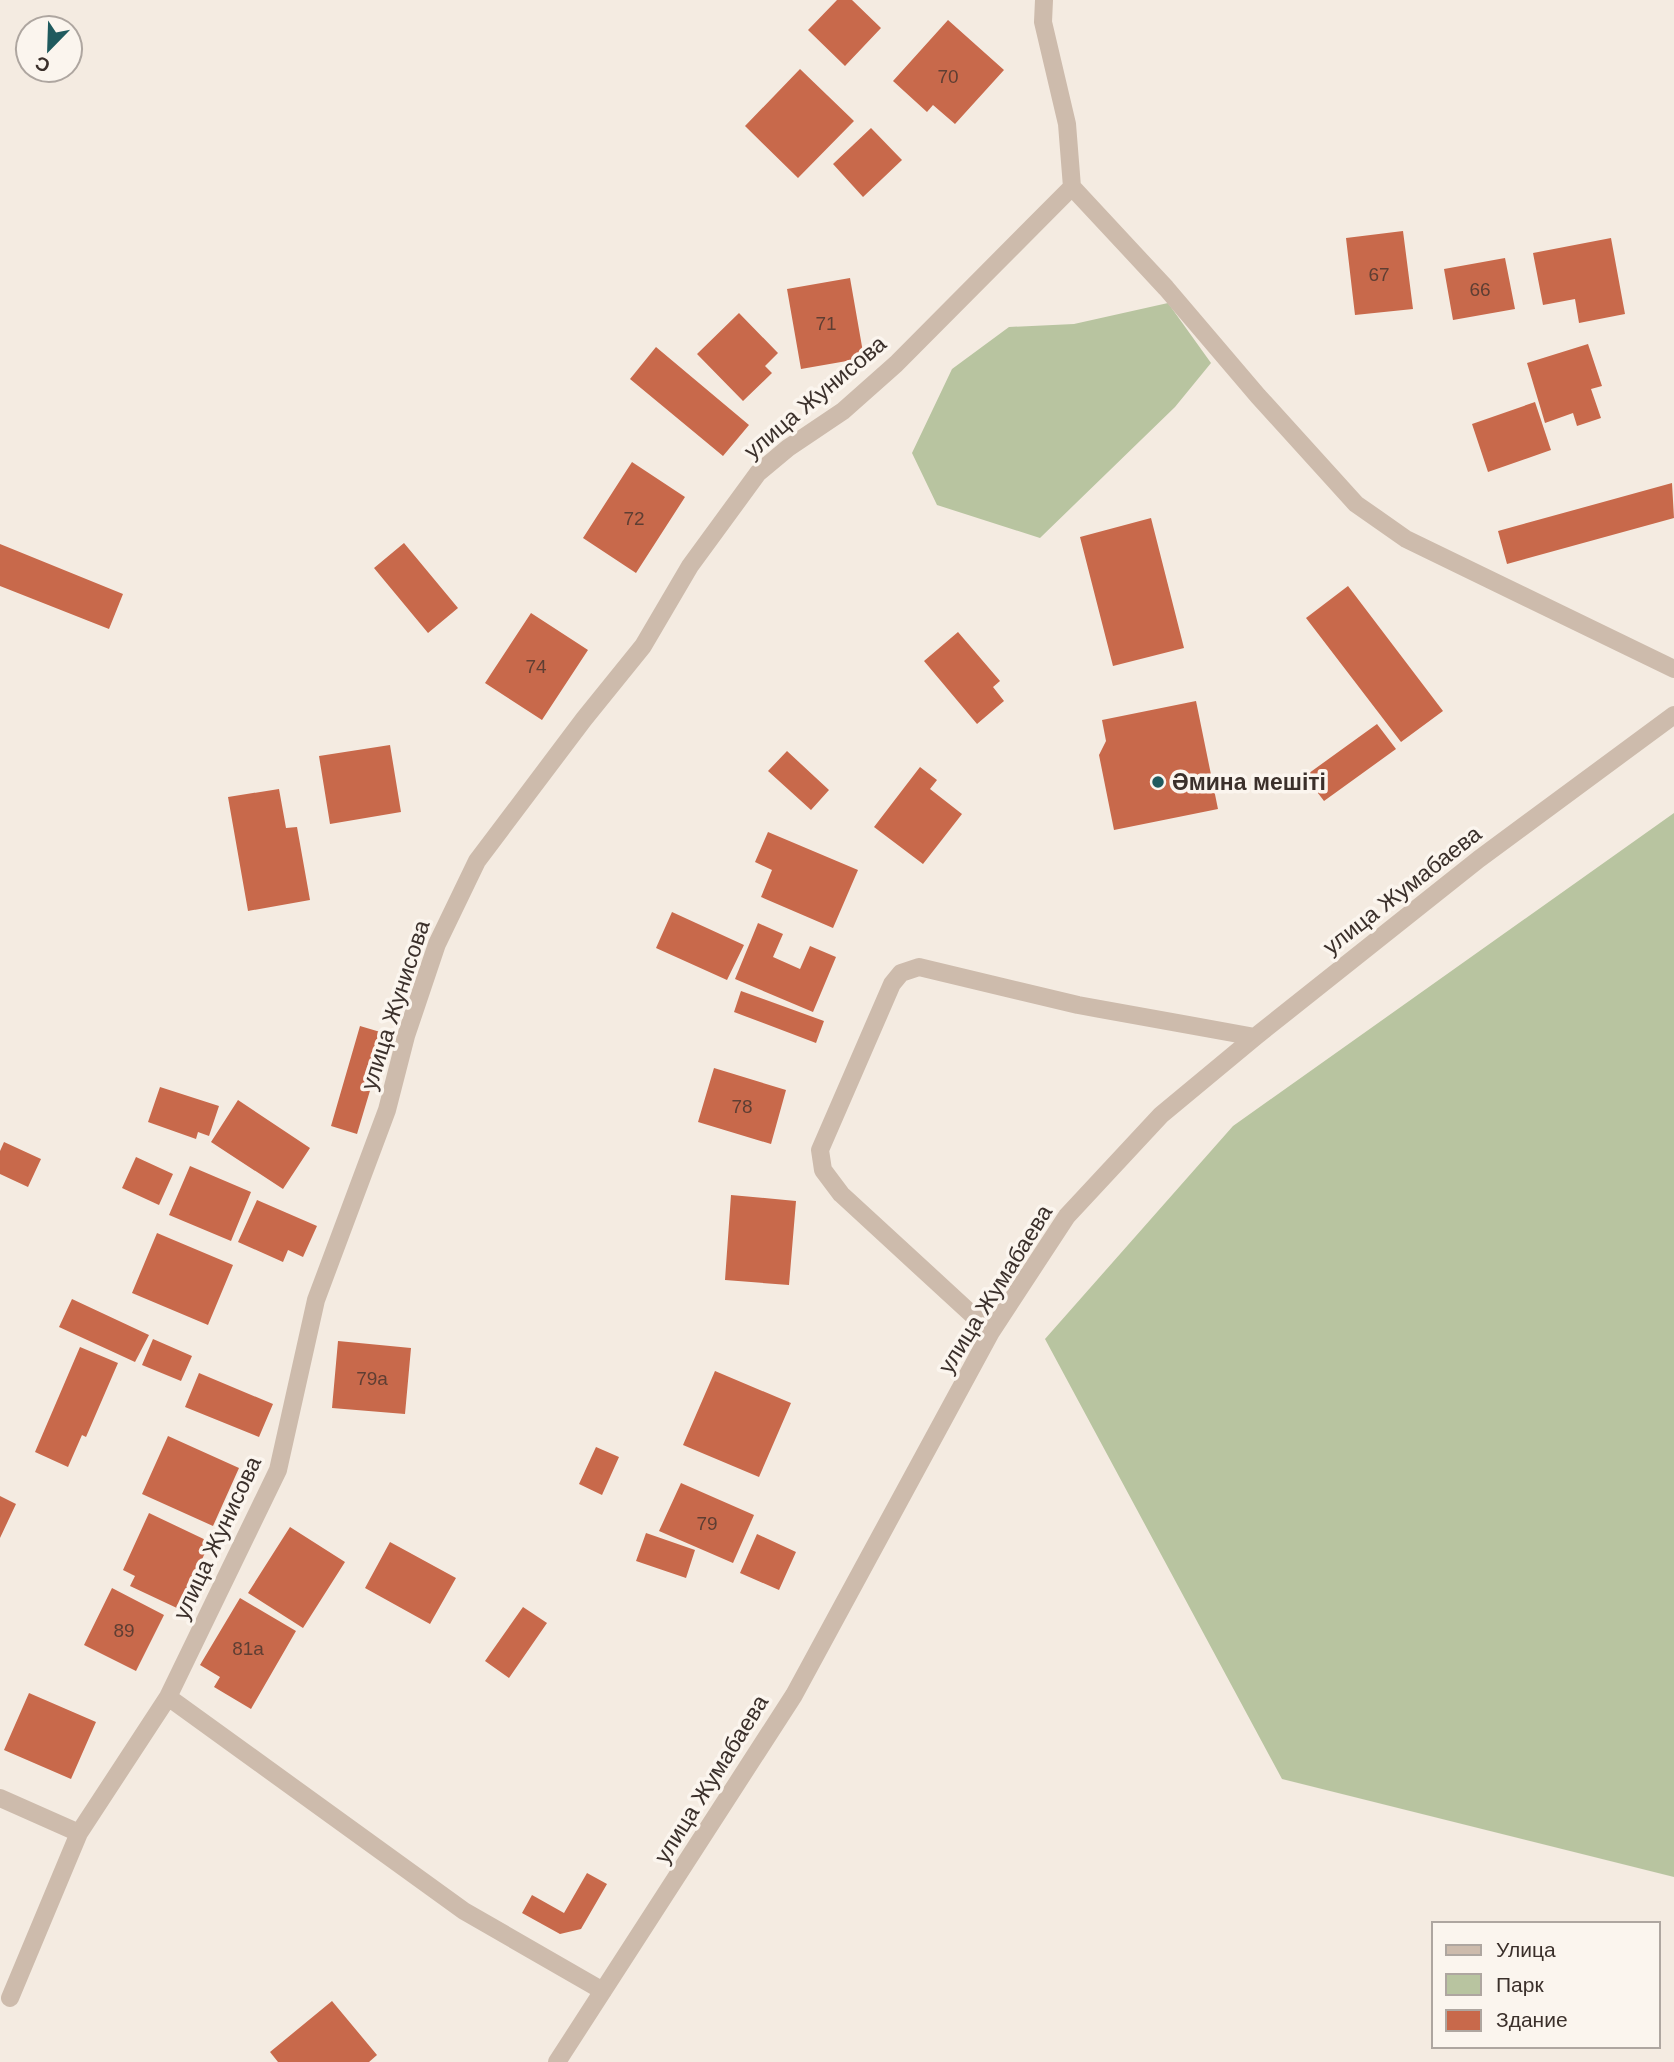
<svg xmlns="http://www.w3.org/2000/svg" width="1674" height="2062" font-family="Helvetica,sans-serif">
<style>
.green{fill:#b8c4a0}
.building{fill:#c8694b}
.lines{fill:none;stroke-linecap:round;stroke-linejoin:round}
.minor{stroke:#cdbbac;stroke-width:18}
.poi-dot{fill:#1f5a5e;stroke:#fbf5ee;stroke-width:2.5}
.labels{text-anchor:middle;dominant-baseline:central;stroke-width:7;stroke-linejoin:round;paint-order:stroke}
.number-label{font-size:19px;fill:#5e3e33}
.street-label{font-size:23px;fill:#3b302b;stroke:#fbf5ee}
.poi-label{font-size:23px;font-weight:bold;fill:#3b302b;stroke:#fbf5ee;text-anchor:start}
</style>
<rect width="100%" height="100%" fill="#f4ebe1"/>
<!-- green -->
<path class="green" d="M1168,303L1211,363L1175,407L1040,538L937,505L912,453L952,369L1009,327L1074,324Z
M1674,813V1877L1282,1779L1045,1339L1233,1126Z"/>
<!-- building -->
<path class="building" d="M837,0H852L881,28L845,66L808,30Z
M948,20L1004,70L955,124L933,105L927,112L893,81Z
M800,69L854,121L798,178L745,126Z
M871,128L902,160L863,197L833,164Z
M1403,231L1413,309L1355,315L1346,238Z
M1611,238L1625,314L1579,323L1575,299L1543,305L1533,253Z
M1505,258L1515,309L1453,320L1444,269Z
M850,278L864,358L801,369L787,289Z
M739,313L778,353L765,366L772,373L743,401L697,354Z
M1588,344L1602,386L1591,389L1601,418L1577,426L1573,413L1545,423L1527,363Z
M656,347L749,425L723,456L630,379Z
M1535,402L1551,450L1488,472L1472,424Z
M632,462L685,497L636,573L583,538Z
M1672,483L1674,518L1507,564L1498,531Z
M1151,518L1184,648L1113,666L1080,537Z
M404,543L458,608L428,633L374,568Z
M0,544L123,594L109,629L0,586Z
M1348,586L1443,711L1401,742L1306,618Z
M531,613L588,650L542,720L485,683Z
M958,632L1000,681L993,687L1004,701L977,724L924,661Z
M1196,701L1218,809L1114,830L1099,755L1106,741L1102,720Z
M1377,724L1396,749L1324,801L1305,776Z
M390,745L401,812L330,824L319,756Z
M787,751L829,790L811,810L768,771Z
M920,767L937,780L930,789L962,814L923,864L874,827Z
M279,789L286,828L297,827L310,900L248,911L228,797Z
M768,832L858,870L833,928L761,897L772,870L755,862Z
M672,912L744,945L727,980L656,948Z
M758,923L783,934L773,957L800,969L810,946L836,957L813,1012L735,979Z
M741,991L824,1021L816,1043L734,1012Z
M360,1026L387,1034L357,1134L331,1126Z
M714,1068L786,1090L771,1144L698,1122Z
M160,1087L219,1106L209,1136L198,1132L196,1139L148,1122Z
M238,1100L310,1148L283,1189L211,1142Z
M4,1142L41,1159L28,1187L0,1174V1151Z
M136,1157L173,1174L159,1205L122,1188Z
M190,1166L251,1192L231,1241L169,1215Z
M731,1195L796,1201L789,1285L725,1280Z
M257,1200L317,1226L303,1257L288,1250L283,1262L238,1242Z
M157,1233L233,1265L208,1325L132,1293Z
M72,1299L149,1335L135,1362L59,1327Z
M153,1339L192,1356L181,1381L142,1365Z
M338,1341L411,1348L405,1414L332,1408Z
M80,1347L118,1363L86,1437L82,1435L68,1467L35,1452Z
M715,1371L791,1403L759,1477L683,1445Z
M199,1373L273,1404L259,1437L185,1407Z
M168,1436L239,1468L213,1526L142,1494Z
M596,1447L619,1457L602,1495L579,1484Z
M681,1483L754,1515L733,1563L659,1531Z
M0,1496L16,1504L0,1538Z
M149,1513L210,1542L179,1609L130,1586L135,1576L123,1570Z
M290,1527L345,1562L303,1628L248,1593Z
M646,1533L695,1550L686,1578L636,1561Z
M757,1534L796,1552L779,1590L740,1573Z
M390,1542L456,1578L430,1624L365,1588Z
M112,1588L164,1615L136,1671L84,1645Z
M240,1598L296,1631L251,1709L214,1687L220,1677L200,1665Z
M523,1607L547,1623L509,1678L485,1661Z
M29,1693L96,1722L71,1779L4,1750Z
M587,1873L607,1884L581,1929L560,1934L522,1913L532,1895L564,1913Z
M332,2001L377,2055L369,2062H278L270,2052Z"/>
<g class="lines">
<!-- minor -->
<path class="minor" d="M1072,187L1166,288L1258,396L1356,504L1406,539L1674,669
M991,1332L841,1194L823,1170L820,1150L892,984L901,973L919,967L1078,1005L1255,1037
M168,1697L464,1911L603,1991
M0,1798L79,1833
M10,1998L79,1833L168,1697L278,1470L316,1300L387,1110L406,1036L437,944L477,861L584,719L643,646L690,566L758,473L788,448L843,411L896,364L1072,187L1067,124L1043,22L1044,0
M557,2062L794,1695L991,1332L1067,1216L1161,1115L1255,1037L1479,859L1674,715"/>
</g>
<!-- markers -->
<circle class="poi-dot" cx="1158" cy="782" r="7"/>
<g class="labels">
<!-- number labels -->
<g class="number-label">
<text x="948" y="76">70</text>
<text x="1379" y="274">67</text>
<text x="1480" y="289">66</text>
<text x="826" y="323">71</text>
<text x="634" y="518">72</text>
<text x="536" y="666">74</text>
<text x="742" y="1106">78</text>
<text x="372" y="1378">79а</text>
<text x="707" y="1523">79</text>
<text x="124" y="1630">89</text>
<text x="248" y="1648">81а</text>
</g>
<!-- street labels -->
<g class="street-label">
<text transform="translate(815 397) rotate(-40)">улица Жунисова</text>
<text transform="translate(1402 890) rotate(-38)">улица Жумабаева</text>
<text transform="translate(395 1005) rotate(-72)">улица Жунисова</text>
<text transform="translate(995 1289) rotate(-58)">улица Жумабаева</text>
<text transform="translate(217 1538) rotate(-65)">улица Жунисова</text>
<text transform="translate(711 1779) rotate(-58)">улица Жумабаева</text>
</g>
<!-- poi labels -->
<g class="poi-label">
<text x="1172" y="782">Әмина мешіті</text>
</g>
</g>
<!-- legend -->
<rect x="1432" y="1922" width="228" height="126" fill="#fbf5ee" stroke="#aea6a0" stroke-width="2"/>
<rect x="1446" y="1945" width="35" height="10" fill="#cdbbac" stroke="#aea6a0" stroke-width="2"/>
<text x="1496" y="1957" font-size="21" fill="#3b302b">Улица</text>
<rect x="1446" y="1974" width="35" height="21" fill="#b8c4a0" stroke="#aea6a0" stroke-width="2"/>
<text x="1496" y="1992" font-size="21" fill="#3b302b">Парк</text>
<rect x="1446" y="2010" width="35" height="21" fill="#c8694b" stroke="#aea6a0" stroke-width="2"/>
<text x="1496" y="2027" font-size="21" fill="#3b302b">Здание</text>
<!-- north arrow -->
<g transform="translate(49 49) rotate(203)"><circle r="33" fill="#fbf5ee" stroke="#aea6a0" stroke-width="2"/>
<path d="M0-5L12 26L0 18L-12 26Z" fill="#1f5a5e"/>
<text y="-10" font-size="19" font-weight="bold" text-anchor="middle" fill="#3b302b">С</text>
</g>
</svg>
